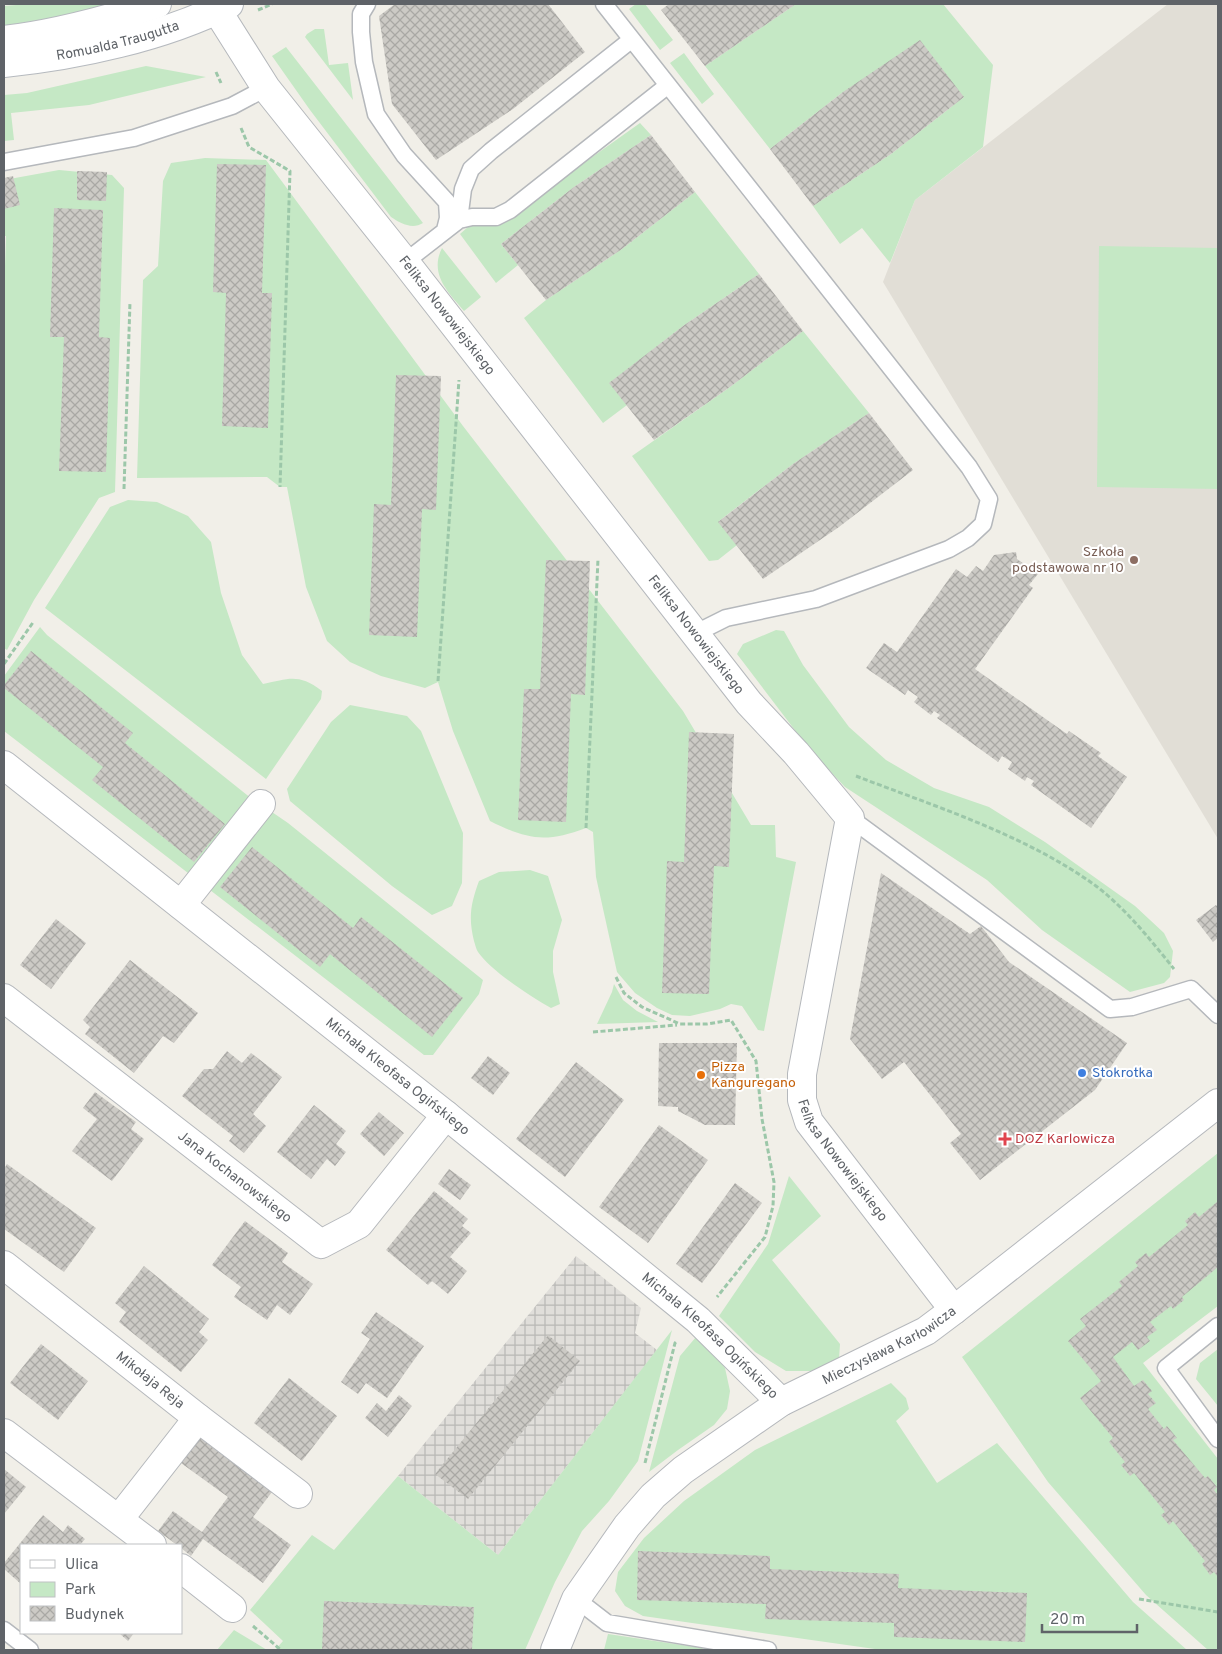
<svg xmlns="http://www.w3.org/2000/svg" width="1222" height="1654" font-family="Overpass,sans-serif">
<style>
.industrial{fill:url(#industrial-grid)}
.education{fill:#e1ded6}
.green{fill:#c5e8c5}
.building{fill:url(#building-cross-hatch)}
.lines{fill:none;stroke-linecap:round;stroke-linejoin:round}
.lane-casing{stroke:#b5b8bc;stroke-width:19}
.street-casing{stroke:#b5b8bc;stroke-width:30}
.secondary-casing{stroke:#b6babf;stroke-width:30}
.path{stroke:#9cc7a9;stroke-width:3;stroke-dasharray:5 2.5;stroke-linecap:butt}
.lane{stroke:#fff;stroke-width:16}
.street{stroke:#fff;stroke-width:28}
.secondary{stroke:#fff;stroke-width:28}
.education-dot{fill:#8d6e63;stroke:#fff;stroke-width:2}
.shop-dot{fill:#3f7fe0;stroke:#fff;stroke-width:2}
.food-dot{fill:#e8710a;stroke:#fff;stroke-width:2}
.health-dot{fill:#e0444e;stroke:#fff;stroke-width:2}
.labels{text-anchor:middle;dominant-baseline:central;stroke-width:4;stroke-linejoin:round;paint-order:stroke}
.street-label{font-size:14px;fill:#5f6368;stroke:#fff}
.education-label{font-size:14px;fill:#785e54;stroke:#fff;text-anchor:end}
.food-label{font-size:14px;fill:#c56008;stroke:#fff;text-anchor:start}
.shop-label{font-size:14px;fill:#366cbe;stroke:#fff;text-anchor:start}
.health-label{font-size:14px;fill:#be3a42;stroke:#fff;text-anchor:start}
</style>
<defs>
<pattern id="industrial-grid" width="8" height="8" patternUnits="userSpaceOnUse" patternTransform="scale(1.25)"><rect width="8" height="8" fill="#e0deda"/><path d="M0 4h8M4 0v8" fill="none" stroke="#b9b8b5"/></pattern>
<pattern id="building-cross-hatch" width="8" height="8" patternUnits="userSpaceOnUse" patternTransform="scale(1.25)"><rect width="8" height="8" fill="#cccac5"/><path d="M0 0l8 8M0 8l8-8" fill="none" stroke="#a9a8a4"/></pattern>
</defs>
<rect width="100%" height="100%" fill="#f1efe8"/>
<!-- industrial -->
<path class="industrial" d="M576,1256L641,1308L635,1333L657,1350L498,1555L398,1476Z"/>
<!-- education -->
<path class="education" d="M1168,4H1218V839L883,282L915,200Z"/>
<!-- green -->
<path class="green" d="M28,4H113L115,7L4,26V6Z
M636,4H645L673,40L660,50L629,9Z
M796,4H943L993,65L983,147L915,200L890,263L862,228L840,244L813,206L891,154L964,97L843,92L770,149L705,66Z
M315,29H324L329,65L348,63L353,100L305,37L307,34Z
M286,47L423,223C412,230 400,223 391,217L310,110L272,56Z
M684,53L714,94L702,104L670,63Z
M146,66L206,77L89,105L11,113L14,140L4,141V95L27,93Z
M640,123L651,135L574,187L501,244L518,265L496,283L460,234L469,226H490L501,222Z
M205,158L266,160L463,426L683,711L751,825H775L776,857L796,862L764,1031L758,1030L742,1006L731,1004L720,1009L690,1016L672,1015L657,1008L635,993L617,972L596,877L593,832L586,828C546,843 528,840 490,821L453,731L438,682L425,688L381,676L350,662L327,641L306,587L287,487H280L267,477L137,478L143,280L158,266L163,181L171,163Z
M59,170L112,175L124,188L115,492L99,498L34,600L7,650L4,648V296L6,236H4V180Z
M695,192L759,274L683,326L610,383L627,405L603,423L524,318L546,300L622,249Z
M1099,246L1218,248V489L1097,487Z
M442,248L481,297L464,311C448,292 429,274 442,248Z
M803,331L869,413L793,464L719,521L737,545L718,560L709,561L632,456L730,387Z
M128,500L157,502L188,516L211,542L221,593L242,655L263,684C289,679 298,673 322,691L321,699L266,779L45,608L110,507Z
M40,627L47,635L247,795L288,823L483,980L479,994L433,1055H424L4,731V676Z
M776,630L784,631L803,665L849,727L886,760L934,788L989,807L1045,842L1135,906L1164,933L1173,951L1170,977L1164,983L1130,992L1042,930L987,880L845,787L810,750L737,654L743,644Z
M350,705L407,716L421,731L463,833L462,883L452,906L432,915L392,886L290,801L287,789L331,722Z
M530,870L548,876L562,920L553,951V972L560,1004L551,1008C531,997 490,970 478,952C476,949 475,944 474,941C468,917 471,903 479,881L499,872Z
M614,984L623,1000L637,1011L658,1022L597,1024L612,992Z
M1218,1153V1306L1143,1363L1218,1459V1650H1208L1146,1595L1048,1482L962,1357Z
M789,1176L821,1216L772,1260L840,1344L839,1359L818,1371H786L755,1352L719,1316L768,1244Z
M672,1330L638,1461L609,1501L582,1531L555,1582L525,1650H275L283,1641L250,1610L312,1535L334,1550L398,1476L498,1555Z
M696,1337L713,1352L725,1368L730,1391L727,1409L714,1425L678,1450L649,1472L680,1356Z
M1218,1349V1406L1196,1379L1200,1363Z
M891,1383L906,1398L909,1409L896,1421L937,1483L997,1443L1133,1602L1187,1650H882L643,1616L625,1606L615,1591L618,1572L644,1538L684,1501L755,1450Z
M234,1630L267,1650H217Z
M608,1634L702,1648L705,1650H604Z"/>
<!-- building -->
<path class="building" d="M395,4H548L585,52L513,109L436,160L392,104L379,16Z
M669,4H796L705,66L661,10Z
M920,40L964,97L891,154L813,206L770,149L843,92Z
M651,135L695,192L622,249L546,300L501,244L574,187Z
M217,164L266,165L262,293H272L268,428L222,426L226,293L213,292Z
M77,171L107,172L106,201L77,200Z
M13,176L20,205L4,209V178Z
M54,208L103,210L99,337L110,338L106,472L59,471L64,337H50Z
M759,274L803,331L730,387L654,440L609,383L683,326Z
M396,375L441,376L436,510L422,509L417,637L369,635L374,504L391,505Z
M869,413L913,470L839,527L763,579L718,522L793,464Z
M1016,552L1017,559L1038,574L1029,585L1033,588L975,669L1067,734L1069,731L1101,753L1098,756L1127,777L1091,828L1031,785L1034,781L1027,777L1025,781L1008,769L1012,762L1002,756L998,762L937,718L940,715L934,711L931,715L914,702L918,697L908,690L905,695L866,668L884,643L897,652L956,569L967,577L976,566L983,571L994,555Z
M546,560L590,561L585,695L571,694L566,822L518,820L524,689H540Z
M31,651L133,733L125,743L225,824L194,862L92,780L103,767L4,688V685Z
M689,732L734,734L729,867L714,866L709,994L662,993L667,861L684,862Z
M252,847L353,928L361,917L463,998L432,1037L330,954L320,967L220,887Z
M881,873L970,934L981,926L1009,962L1127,1043L1095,1090L980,1180L950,1143L961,1134L904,1062L882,1079L850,1039Z
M1216,905L1218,907V938L1213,942L1196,920Z
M56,919L86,943L51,989L20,965Z
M130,960L198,1013L174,1043L163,1036L134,1073L85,1034L90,1027L83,1020Z
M659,1043H737L735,1125H705L678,1111V1107L658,1106Z
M227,1051L242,1063L251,1053L282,1077L253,1114L266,1126L244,1153L229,1141L233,1136L182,1096L204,1069H213Z
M488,1056L510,1073L493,1095L471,1078Z
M576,1062L624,1100L565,1177L516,1139Z
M95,1092L136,1122L131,1129L144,1139L112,1181L72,1151L97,1119L83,1108Z
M314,1105L346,1131L336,1144L346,1152L335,1166L327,1159L311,1179L277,1152Z
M379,1112L404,1133L384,1156L360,1134Z
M659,1125L708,1160L648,1243L599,1207Z
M7,1164L96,1228L64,1272L4,1229V1169Z
M449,1169L471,1185L460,1200L438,1184Z
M735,1183L762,1203L702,1283L676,1264Z
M434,1191L468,1219L462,1226L471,1233L450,1257L467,1271L448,1294L432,1281L428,1285L386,1250Z
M1218,1201V1267L1182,1297L1184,1300L1173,1309L1171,1306L1150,1322L1157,1330L1147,1337L1150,1341L1138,1350L1132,1342L1113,1357L1134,1386L1143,1380L1152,1391L1148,1394L1156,1403L1148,1409L1164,1429L1167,1426L1177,1438L1173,1440L1205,1478L1208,1476L1217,1487L1214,1490L1218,1495V1577L1214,1572L1210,1575L1202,1564L1205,1561L1173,1521L1169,1525L1161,1515L1165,1512L1134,1473L1130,1476L1121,1465L1125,1462L1109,1442L1113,1438L1080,1398L1101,1381L1068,1341L1086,1326L1080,1319L1122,1286L1119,1282L1138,1266L1135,1262L1146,1253L1149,1257L1188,1225L1185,1221L1195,1212L1199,1217Z
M245,1221L288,1253L282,1262L313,1284L290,1315L277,1305L267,1320L234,1297L241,1287L212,1265Z
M144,1266L209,1319L199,1332L208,1340L181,1372L119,1322L126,1312L115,1303Z
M376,1312L424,1346L387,1398L366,1383L358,1394L341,1382L370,1339L361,1333Z
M548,1335L580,1361L468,1499L435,1474Z
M41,1344L88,1381L58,1420L10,1383Z
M289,1378L337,1416L302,1461L254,1423Z
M399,1395L412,1406L388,1437L365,1418L377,1403L386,1411Z
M200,1438L272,1492L253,1517L291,1545L263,1583L203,1539L191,1556L181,1548V1545H177L158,1531L173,1511L202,1532L228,1497L181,1463Z
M4,1469L26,1487L4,1514Z
M43,1515L63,1532L68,1525L85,1539L80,1545H21V1584L4,1569V1563Z
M638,1551L770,1556V1569L899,1574L898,1588L1027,1593L1025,1642L894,1637V1623L765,1619L766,1604L637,1600Z
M324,1601L474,1607L472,1650H322Z
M119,1633H134L128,1641Z"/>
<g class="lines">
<!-- lane casing -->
<g class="lane-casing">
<path id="lane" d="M367,4L361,14V32L364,62L376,114L404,155L447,202L448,218L445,230
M604,4L969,467L989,499L983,524L968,538L949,549L816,599L726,618L694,634
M4,162L134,138L232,106L266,88
M459,220L463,189L471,169L491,151L631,40
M405,262L459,220L472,217H496L510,210L667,86
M850,818L1110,1009L1132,1007L1191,989L1218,1015
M1218,1326L1166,1368L1218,1439
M576,1599L607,1623L768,1650
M4,1630L30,1650"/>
</g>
<!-- street casing -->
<g class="street-casing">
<g id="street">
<path id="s1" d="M213,4L266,88L405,262L749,703L796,753L850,818L802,1074V1100L809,1122L954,1310"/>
<path id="s2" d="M4,765L446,1115L698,1320L781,1402"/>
<path d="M181,905L261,804"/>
<path id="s3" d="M4,998L321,1244L359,1224L446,1115"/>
<path id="s4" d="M4,1265L198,1418L298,1494"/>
<path d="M4,1433L152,1545"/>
<path d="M119,1519L198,1418"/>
<path d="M181,1568L232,1608"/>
<path id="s5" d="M555,1650L576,1599L627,1526L653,1496L683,1470L781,1402L926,1331L954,1310L1218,1103"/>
</g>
</g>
<!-- secondary casing -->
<g class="secondary-casing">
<g id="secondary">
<path d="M4,40C56,34 107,20 157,4"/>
<path id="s6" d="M4,63C76,56 164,37 229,4"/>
</g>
</g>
<!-- path -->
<path class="path" d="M258,10L272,4
M216,72L221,83
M241,128L249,147L290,171L280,487
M124,489L130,302
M4,664L34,621
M438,681L459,380
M856,776C934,806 1028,836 1096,886C1126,909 1150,939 1174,969
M586,828L598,559
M616,977L624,993L642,1007L680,1024H707L731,1020L756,1061L762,1119L774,1182L773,1206L765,1237L717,1297
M593,1032L677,1025
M645,1463L675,1343L677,1341
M1139,1599L1218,1612
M253,1626L281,1650"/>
<!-- lane -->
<use href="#lane" class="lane"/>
<!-- street -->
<use href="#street" class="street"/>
<!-- secondary -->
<use href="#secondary" class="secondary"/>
</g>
<!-- markers -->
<circle class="education-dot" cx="1134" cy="560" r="5"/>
<circle class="shop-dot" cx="1082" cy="1073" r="5"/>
<circle class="food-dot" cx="701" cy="1075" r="5"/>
<path class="health-dot" d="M1002.5 1131.5h5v5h5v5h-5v5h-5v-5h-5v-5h5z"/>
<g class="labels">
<!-- street labels -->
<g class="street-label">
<text stroke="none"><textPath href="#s6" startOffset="116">Romualda Traugutta</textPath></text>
<text stroke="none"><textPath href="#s1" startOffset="390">Feliksa Nowowiejskiego</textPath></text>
<text stroke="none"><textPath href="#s1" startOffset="795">Feliksa Nowowiejskiego</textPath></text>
<text stroke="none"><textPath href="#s2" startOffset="502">Michała Kleofasa Ogińskiego</textPath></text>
<text stroke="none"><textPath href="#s1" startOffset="1394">Feliksa Nowowiejskiego</textPath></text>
<text stroke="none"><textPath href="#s3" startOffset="292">Jana Kochanowskiego</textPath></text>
<text stroke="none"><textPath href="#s2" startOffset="908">Michała Kleofasa Ogińskiego</textPath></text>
<text stroke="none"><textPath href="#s5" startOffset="465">Mieczysława Karłowicza</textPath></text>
<text stroke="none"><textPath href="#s4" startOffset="186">Mikołaja Reja</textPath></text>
</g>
<!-- education labels -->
<g class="education-label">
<text x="1124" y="552">Szkoła<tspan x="1124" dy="16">podstawowa nr 10</tspan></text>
</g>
<!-- food labels -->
<g class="food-label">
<text x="711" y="1067">Pizza<tspan x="711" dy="16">Kanguregano</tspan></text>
</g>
<!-- shop labels -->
<g class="shop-label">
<text x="1092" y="1073">Stokrotka</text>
</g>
<!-- health labels -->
<g class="health-label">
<text x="1015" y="1139">DOZ Karlowicza</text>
</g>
</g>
<!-- border -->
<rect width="1222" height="1654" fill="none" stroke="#5f6368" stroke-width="10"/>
<!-- legend -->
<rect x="20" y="1544" width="162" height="90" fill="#ffffff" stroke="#bfc1c3"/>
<rect x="30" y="1560" width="25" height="8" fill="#ffffff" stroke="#bfc1c3"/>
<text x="65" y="1569" font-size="15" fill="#5f6368">Ulica</text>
<rect x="30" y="1582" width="25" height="15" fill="#c5e8c5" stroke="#bfc1c3"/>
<text x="65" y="1594" font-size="15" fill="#5f6368">Park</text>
<rect x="30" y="1606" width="25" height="15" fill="url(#building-cross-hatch)" stroke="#bfc1c3"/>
<text x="65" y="1619" font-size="15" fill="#5f6368">Budynek</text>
<!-- scale -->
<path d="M1042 1624v8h95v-8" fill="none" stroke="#5f6368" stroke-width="2.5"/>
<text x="1050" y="1624" font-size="15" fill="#5f6368" stroke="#ffffff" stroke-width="4" paint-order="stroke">20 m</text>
</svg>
